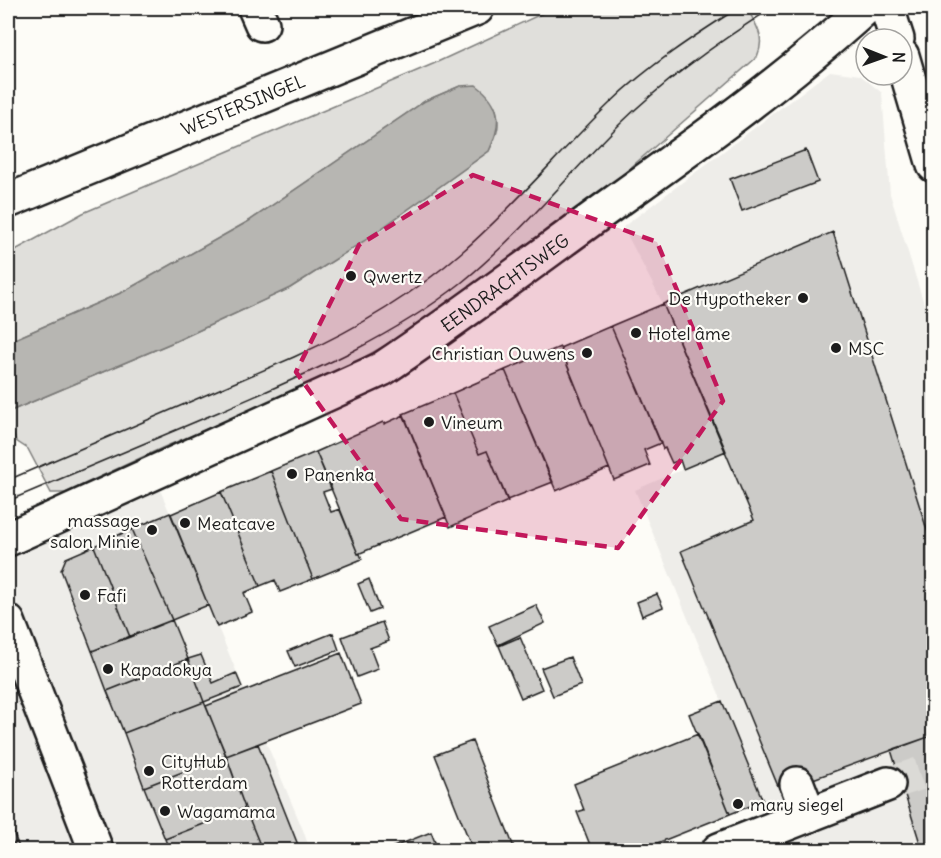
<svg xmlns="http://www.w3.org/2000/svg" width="941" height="858" font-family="Delius,sans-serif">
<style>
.built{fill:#eeede9}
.green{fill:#e0dfdb;stroke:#7e7e7c;stroke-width:1.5}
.water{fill:#b7b6b2;stroke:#797876;stroke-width:1.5}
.building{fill:#cccbc8;stroke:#1c1c1c;stroke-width:1.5}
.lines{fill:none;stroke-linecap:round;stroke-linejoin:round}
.minor-tunnel{stroke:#dbdad6;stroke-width:33;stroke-dasharray:33 16;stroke-linecap:butt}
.minor-casing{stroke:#1c1c1c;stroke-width:38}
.major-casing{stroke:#1c1c1c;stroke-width:38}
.minor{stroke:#fdfcf7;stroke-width:33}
.major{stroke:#fdfcf7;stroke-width:33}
.tram{stroke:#1c1c1c;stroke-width:1.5}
.marked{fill:#c2185b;fill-opacity:0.2;stroke:#c2185b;stroke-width:4.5;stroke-dasharray:12 8;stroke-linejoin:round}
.poi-dot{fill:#1c1c1c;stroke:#fdfcf7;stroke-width:2}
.labels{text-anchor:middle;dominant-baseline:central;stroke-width:4.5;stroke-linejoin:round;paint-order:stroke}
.street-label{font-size:18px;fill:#1c1c1c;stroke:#fdfcf7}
.poi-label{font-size:18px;fill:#1c1c1c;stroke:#fdfcf7;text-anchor:start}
</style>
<rect width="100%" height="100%" fill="#fdfcf7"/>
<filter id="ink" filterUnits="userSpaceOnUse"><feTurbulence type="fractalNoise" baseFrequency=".0167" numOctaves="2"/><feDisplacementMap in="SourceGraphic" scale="12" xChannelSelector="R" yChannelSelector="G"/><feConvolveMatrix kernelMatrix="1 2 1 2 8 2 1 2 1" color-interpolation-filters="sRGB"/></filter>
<g filter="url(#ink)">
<!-- built -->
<path class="built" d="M830,71L860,75L882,93L890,194L933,333V850H773L788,842L763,801L635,490L725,451L663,304L623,227Z
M158,485L303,830L310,850H8V554Z"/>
<!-- green -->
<path class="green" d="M554,8H747C756,25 766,37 757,57L621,176L438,312L386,345L329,377L162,448L65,493H51L28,449L16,441L8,419V412L176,341L290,288L364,241L489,151C498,133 501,125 495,106L460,86L425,101L249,221L123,292L8,342V254L83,213L433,64Z"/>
<!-- water -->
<path class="water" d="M476,85C502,104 502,124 489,151L364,241L290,288L176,341L8,412V342L123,292L249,221L425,101L460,86Z"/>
<!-- building -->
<path class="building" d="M806,150L818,182L742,211L730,179Z
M833,232L934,552V735L780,791L681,551L754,520L663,304Z
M663,304L726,451L683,469L680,460L672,463L665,448L663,449L611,326Z
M611,326L661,443L644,450L650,465L614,480L560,348Z
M560,347L609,468L556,491L505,370Z
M505,370L553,482L507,500L487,451L479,454L453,393Z
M453,393L479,454L487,451L508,501L450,527L403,414Z
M404,415L446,517L358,554L316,452L383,422L384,424Z
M316,452L332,489L323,492L331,512L340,509L358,554H360L362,559L313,579L271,471Z
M271,471L313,579L280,592L275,580L260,586L221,492Z
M221,492L260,586L244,593L252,612L217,627L171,514Z
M170,513L208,605L172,620L132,529Z
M132,529L172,620L130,637L94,546Z
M94,546L130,637L92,651L61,570L66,558Z
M369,579L380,609L370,613L358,584Z
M657,594L663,607L642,616L637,602Z
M536,605L545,623L498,645L489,626Z
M172,620L188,659L107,691L92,651Z
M382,622L389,641L370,648L378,669L357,677L342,637Z
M333,633L339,650L295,667L288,651Z
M520,637L542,689L521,698L499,646Z
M341,653L361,704L226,756L206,706Z
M201,655L213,683L236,673L242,687L204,702L188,659Z
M570,657L581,685L553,696L541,668Z
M188,659L204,702L124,733L107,691Z
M722,701L763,801L730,814L689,714Z
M204,702L226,755L144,787L124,733Z
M698,734L730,814L640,850H592L577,812L584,810L574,784Z
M934,735V850H901L920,843L891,750Z
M472,741L515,850H473L435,755Z
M258,744L300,850H262L245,808L226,756Z
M226,755L245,808L165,839L144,787Z
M245,808L262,850H169L165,839Z
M8,818L17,842L8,845Z
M431,832L438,850H386Z
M17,842L20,850H8V845Z"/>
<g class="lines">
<!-- minor-tunnel -->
<path class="minor-tunnel" d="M888,784L934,769"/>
<!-- minor casing -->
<g class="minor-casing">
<g id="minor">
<path d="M255,8L262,24"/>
<path id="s1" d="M8,201L477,8"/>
<path id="s2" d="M8,539L382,369C460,317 535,260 611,205C698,143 786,80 865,8"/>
<path d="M8,622L96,850"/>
<path d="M797,784L809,815"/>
<path d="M719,850L888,784"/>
</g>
</g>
<!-- major casing -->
<g class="major-casing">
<path id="major" d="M887,8L897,39
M902,56L934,165"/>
</g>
<!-- minor -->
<use href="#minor" class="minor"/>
<!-- major -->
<use href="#major" class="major"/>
<!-- tram -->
<path class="tram" d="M8,480L294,357C354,330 413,295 463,251C516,205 560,151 610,103C648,66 694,36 738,8
M8,501C79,471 150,441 221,411C304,375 389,340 461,283C520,235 567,176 621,123C667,78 718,42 772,8"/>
</g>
</g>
<!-- marked area -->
<path class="marked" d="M473,175L657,242L723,401L618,548L401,519L296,372L359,245Z"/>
<!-- markers -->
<g class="poi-dot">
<circle cx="351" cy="276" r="6"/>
<circle cx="803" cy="298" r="6"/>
<circle cx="636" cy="333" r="6"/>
<circle cx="836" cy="348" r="6"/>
<circle cx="587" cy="353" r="6"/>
<circle cx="429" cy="422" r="6"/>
<circle cx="292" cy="474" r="6"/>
<circle cx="185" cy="523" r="6"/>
<circle cx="152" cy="530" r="6"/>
<circle cx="85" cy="595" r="6"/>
<circle cx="108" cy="669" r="6"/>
<circle cx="149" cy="771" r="6"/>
<circle cx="738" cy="804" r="6"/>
<circle cx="165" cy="811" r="6"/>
</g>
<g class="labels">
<!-- street labels -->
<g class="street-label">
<text stroke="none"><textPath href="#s1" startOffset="254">WESTERSINGEL</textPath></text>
<text stroke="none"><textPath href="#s2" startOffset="561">EENDRACHTSWEG</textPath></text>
</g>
<!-- poi labels -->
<g class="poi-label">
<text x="363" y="276">Qwertz</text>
<text x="791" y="298" text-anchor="end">De Hypotheker</text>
<text x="648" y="333">Hotel âme</text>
<text x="848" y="348">MSC</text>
<text x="575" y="353" text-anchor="end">Christian Ouwens</text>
<text x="441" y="422">Vineum</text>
<text x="304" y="474">Panenka</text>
<text x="140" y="520" text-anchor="end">massage<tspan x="140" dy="21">salon Minie</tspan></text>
<text x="197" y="523">Meatcave</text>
<text x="97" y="595">Fafi</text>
<text x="120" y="669">Kapadokya</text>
<text x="161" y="761">CityHub<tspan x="161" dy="21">Rotterdam</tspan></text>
<text x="750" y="804">mary siegel</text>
<text x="177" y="811">Wagamama</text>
</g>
</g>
<!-- margin -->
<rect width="941" height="858" fill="none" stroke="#fdfcf7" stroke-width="30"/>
<rect x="15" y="15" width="911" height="828" fill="none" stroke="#1c1c1c" stroke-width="2" filter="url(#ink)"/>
<!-- north arrow -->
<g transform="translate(884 57) rotate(91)"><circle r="28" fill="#fdfcf7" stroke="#a3a29f" stroke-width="1.5"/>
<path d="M0-4.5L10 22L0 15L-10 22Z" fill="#1c1c1c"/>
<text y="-9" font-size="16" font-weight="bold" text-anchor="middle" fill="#1c1c1c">N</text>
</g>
</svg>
